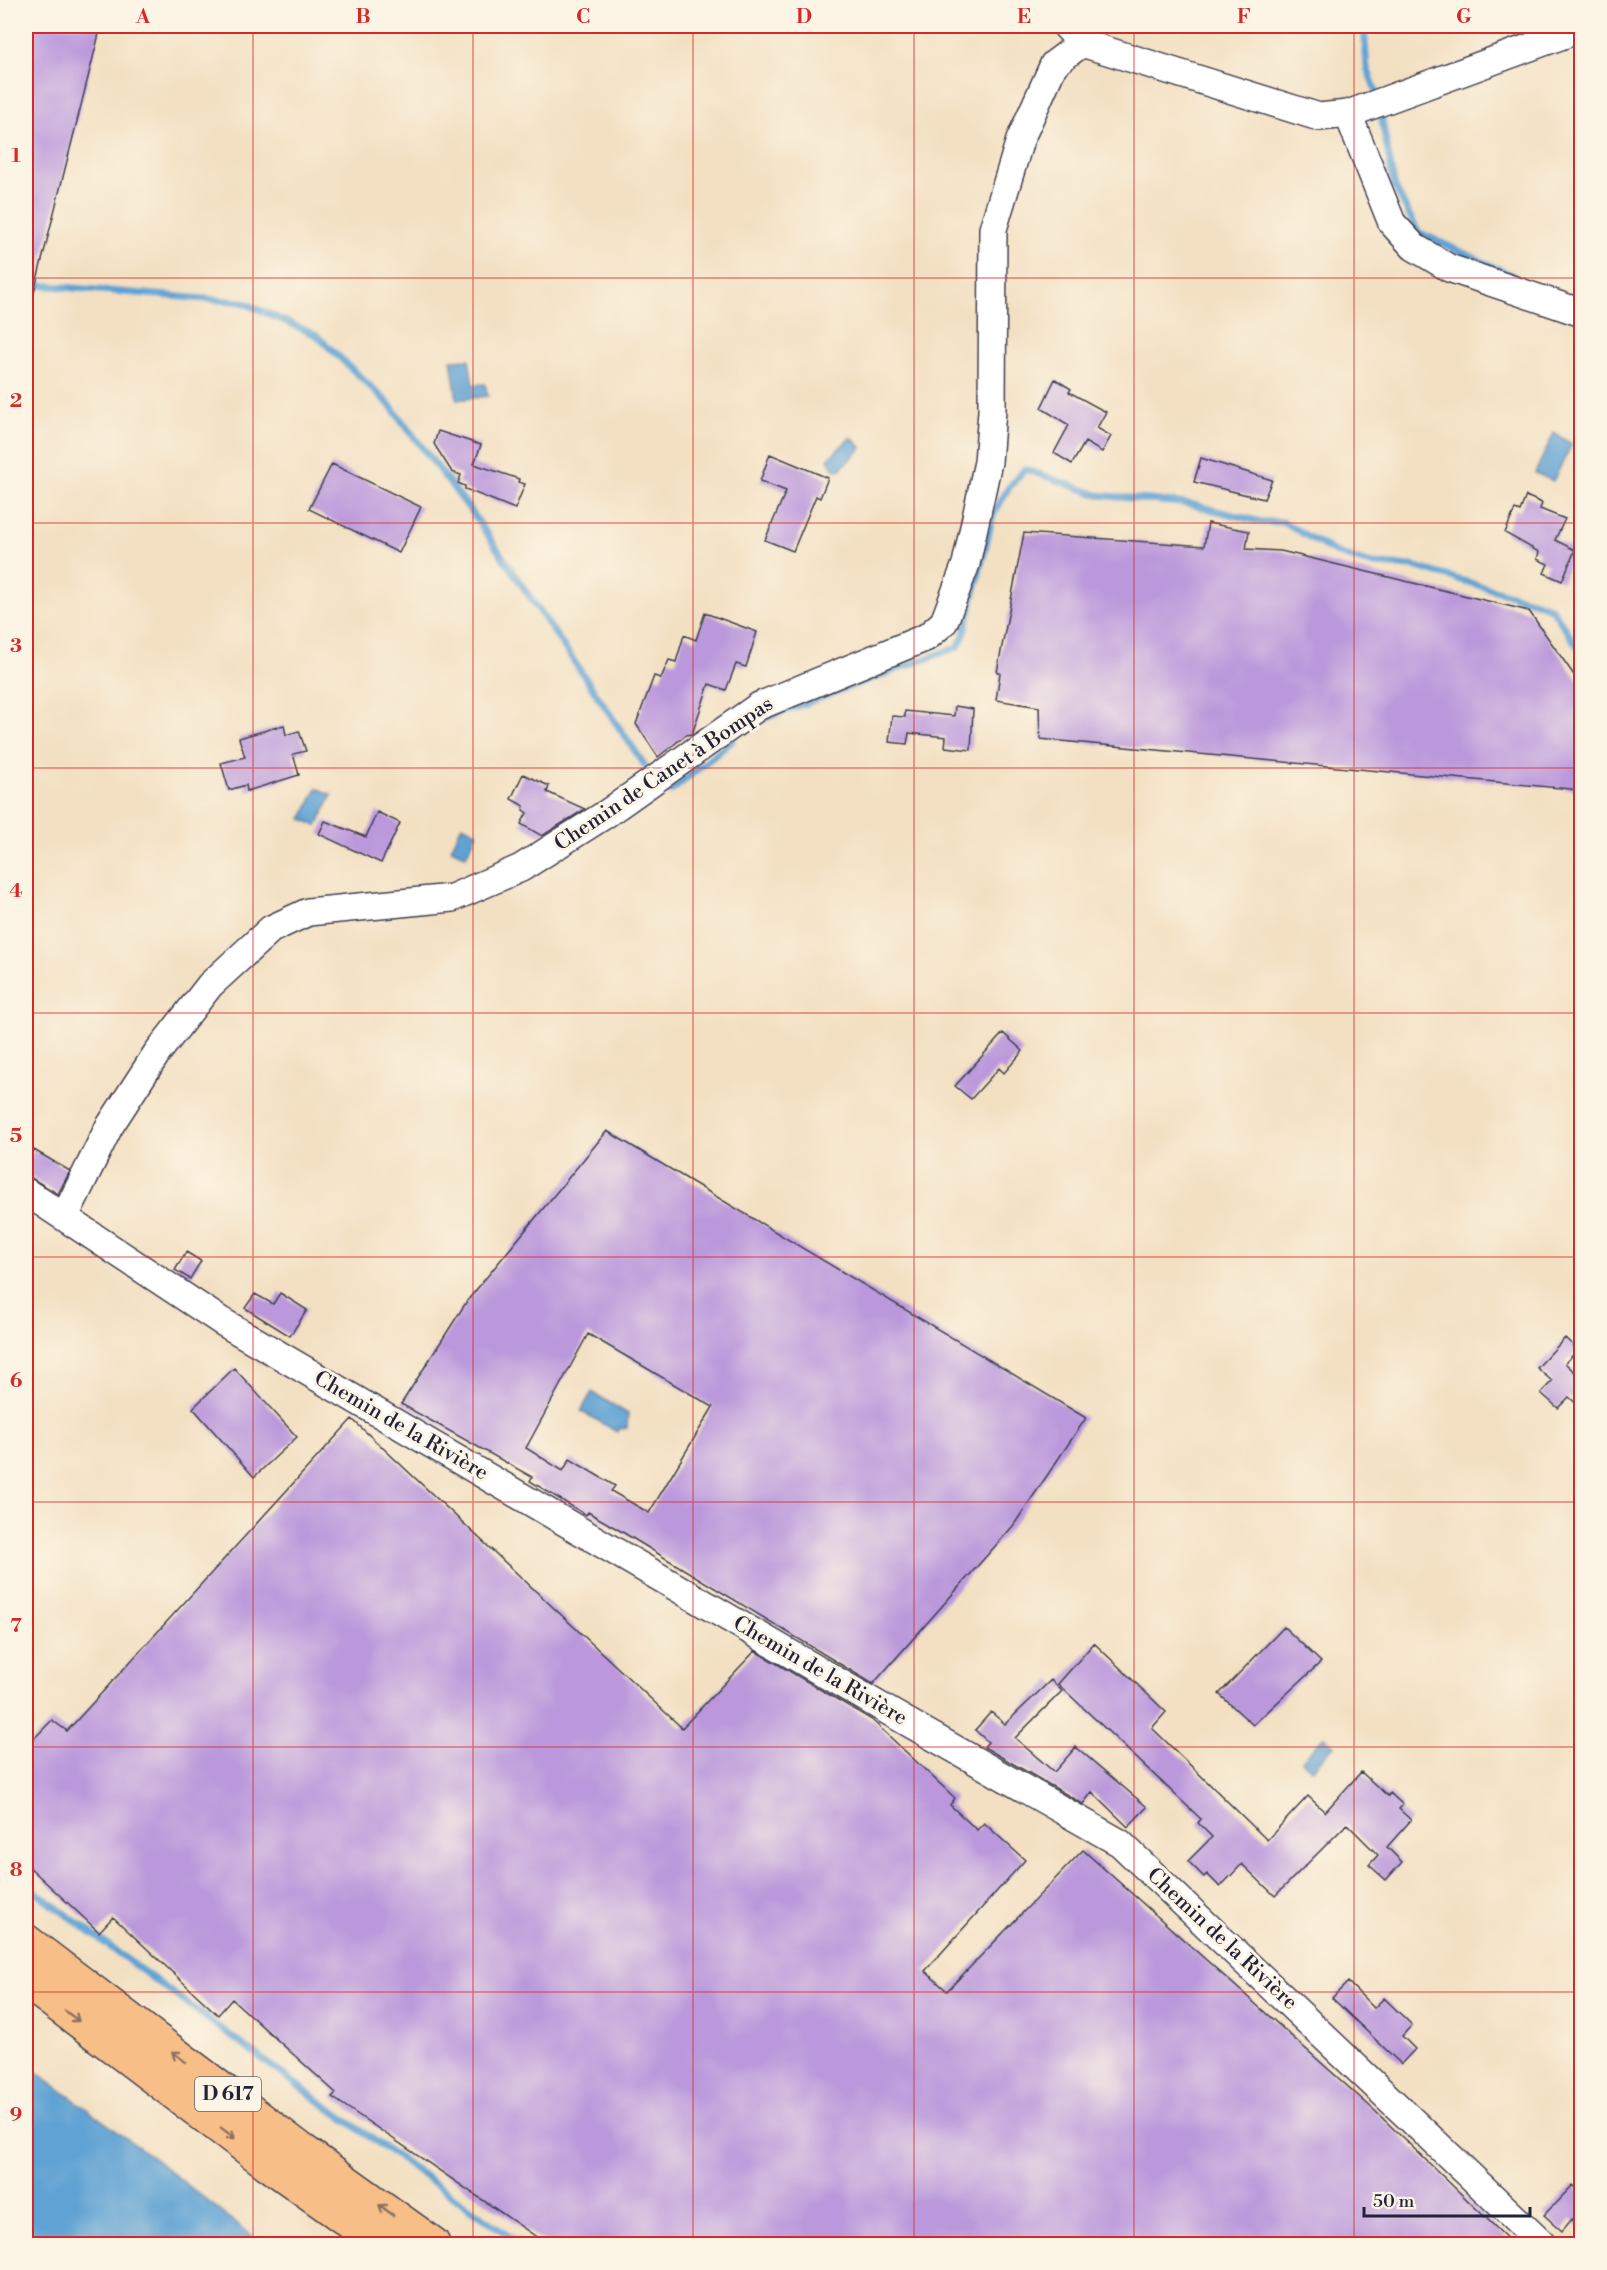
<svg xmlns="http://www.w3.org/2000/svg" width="1607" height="2270" font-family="'Libre Bodoni',serif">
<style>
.water{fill:#5fa2d3;stroke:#406287;stroke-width:1.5}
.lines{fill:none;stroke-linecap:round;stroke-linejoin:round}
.stream{stroke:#5fa2d3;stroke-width:7}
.building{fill:#ba98db;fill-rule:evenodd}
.street-casing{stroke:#413e4f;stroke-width:30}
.highway-casing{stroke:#413e4f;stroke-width:36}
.street{stroke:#fff;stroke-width:27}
.highway{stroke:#f7be88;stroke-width:33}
.oneway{stroke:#8c7062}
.grid{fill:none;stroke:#d62828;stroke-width:1.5;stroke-opacity:0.55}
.labels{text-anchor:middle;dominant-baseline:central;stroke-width:6;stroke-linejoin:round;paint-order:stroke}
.shield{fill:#fcf5e5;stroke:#63616e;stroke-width:1.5}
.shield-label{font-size:20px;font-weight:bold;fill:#22223b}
.street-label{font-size:21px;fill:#22223b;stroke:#fcf5e5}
.neatline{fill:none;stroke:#d62828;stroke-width:2}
.grid-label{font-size:20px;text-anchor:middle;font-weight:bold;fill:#d62828}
</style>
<rect width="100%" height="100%" fill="#fcf5e5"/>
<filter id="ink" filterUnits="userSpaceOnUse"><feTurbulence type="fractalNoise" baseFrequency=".0167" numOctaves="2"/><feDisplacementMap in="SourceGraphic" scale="12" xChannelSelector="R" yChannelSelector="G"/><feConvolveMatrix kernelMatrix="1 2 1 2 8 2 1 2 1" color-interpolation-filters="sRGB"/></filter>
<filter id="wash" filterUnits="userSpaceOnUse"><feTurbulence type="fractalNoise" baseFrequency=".008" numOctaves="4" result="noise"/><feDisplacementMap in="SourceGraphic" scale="24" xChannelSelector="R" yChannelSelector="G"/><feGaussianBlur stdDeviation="1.35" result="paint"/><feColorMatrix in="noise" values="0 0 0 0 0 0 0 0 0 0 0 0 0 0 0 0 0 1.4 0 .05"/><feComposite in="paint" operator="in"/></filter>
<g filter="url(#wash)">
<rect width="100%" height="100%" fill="#f3e0c2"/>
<!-- water -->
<path class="water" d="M469,359L473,385L485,384L488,396L457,400L451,360Z
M1554,433L1572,444L1553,481L1535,473Z
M851,437L862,448L839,470L833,469L828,459Z
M317,788L332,795L317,826L302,819Z
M462,825L477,832L466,856L451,849Z
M592,1392L628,1414L627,1428L619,1429L617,1432L581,1411Z
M1324,1736L1334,1746L1312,1770L1302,1760Z
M26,2064L156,2160L262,2244H26Z"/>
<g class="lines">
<!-- stream -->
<path class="stream" d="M1364,26L1367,68L1378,96
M1380,110L1394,185L1418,232L1513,276
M26,284L242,302L316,335L389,404L474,515L644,764
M760,720L958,647L964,635L993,515L1009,487L1025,469L1098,495L1190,504L1261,522H1283L1333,551L1348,557L1373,564L1413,566L1542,604L1552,609L1582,653
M662,790L671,791L732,741
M26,1885L315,2098L520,2244"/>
</g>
<g id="blocks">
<!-- building -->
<path class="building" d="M26,26H101L32,300L26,299Z
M1055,379L1071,389L1069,392L1106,412L1097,428L1111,436L1102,452L1085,442L1072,464L1054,453L1069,425L1041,408Z
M438,431L481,445L474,464L519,479L518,482L525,484L515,509L465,489V486L458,483L461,475L452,472L434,444Z
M770,454L828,478L820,498L816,496L793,551L765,540L786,491L760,481Z
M1201,458L1272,480L1264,499L1194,482Z
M332,464L421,507L399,553L309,509Z
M1526,496L1542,503L1540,509L1565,519L1555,540L1575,550L1562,581L1544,573L1548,564L1537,559L1539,552L1505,533L1515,509L1520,511Z
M1208,523L1249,531L1246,549L1281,551L1529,611L1581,685V790L1040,739L1039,707L996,700L1000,673L997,672L1024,533L1204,546Z
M705,613L757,632L746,667L736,664L726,690L709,684L692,734L686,735L658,757L636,724L654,676L661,678L669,660L676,662L684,635L696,640Z
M955,706L973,709L971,750L945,747L946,737L909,733L907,744L889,742L892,716L905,717V711L954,716Z
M284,725L286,735L299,731L306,751L293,754L299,775L247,791L246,785L229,790L221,763L245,757L239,738Z
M523,774L549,786L547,792L585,809L542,836L521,824L527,813L523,810L524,806L511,799Z
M377,812L400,823L381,863L319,834L325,821L366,837Z
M1003,1033L1023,1051L1004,1073L999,1068L971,1099L955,1086Z
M607,1131L1086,1418L1013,1526L873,1684L619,1530L588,1512L586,1515L530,1481L532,1477L401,1404L467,1301ZM588,1334L713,1407L649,1513L611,1491L615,1486L570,1459L563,1471L526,1448Z
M34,1150L70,1171L58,1194L26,1175V1161Z
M186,1252L201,1261L190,1279L175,1270Z
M280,1293L307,1310L290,1336L245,1308L255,1294L273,1304Z
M1565,1338L1578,1350L1565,1363L1581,1378V1408L1569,1397L1558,1408L1541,1393L1552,1381L1537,1368Z
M234,1368L297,1437L254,1477L193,1408Z
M352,1419L682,1728L755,1651L872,1720L955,1798L950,1805L977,1830L984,1823L1025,1860L925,1971L947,1991L1083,1850L1373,2109L1513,2244H547L332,2097L336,2093L232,1999L218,2015L113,1917L99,1932L26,1864V1747L52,1720L67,1731Z
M1284,1627L1321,1662L1253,1725L1219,1694Z
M1094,1643L1166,1712L1152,1728L1267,1840L1308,1796L1325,1812L1361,1772L1388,1796L1390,1793L1403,1805L1399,1809L1411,1820L1387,1847L1402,1862L1386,1880L1369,1865L1378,1855L1347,1824L1275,1896L1242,1864L1220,1887L1207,1874L1204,1877L1188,1861L1212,1837L1198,1823L1201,1819L1058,1684Z
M1051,1680L1062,1691L1015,1738L1054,1772L1076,1747L1147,1807L1128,1827L1092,1792L1083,1804L984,1747L988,1742L975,1730L991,1712L1005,1724Z
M1348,1982L1374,2008L1384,1998L1412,2025L1402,2036L1415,2049L1401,2064L1332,1998Z
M1573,2185L1581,2193V2228L1572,2219L1562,2231L1544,2215Z"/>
</g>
</g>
<g filter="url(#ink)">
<use href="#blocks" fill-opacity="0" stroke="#413e4f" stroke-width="1.5"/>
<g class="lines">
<!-- street casing -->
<g class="street-casing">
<path id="street" d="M1066,26L1082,43L1319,117L1348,114L1392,223L1414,247L1449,268L1582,313
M1348,114L1582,28
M26,1192L221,1321L895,1715L1120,1843L1542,2244
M65,1216L109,1127L157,1053L210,985L271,929L308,912L452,898L521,868L606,814L759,706L927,637L944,622L966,564L988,462L992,411L993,229L1020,140L1054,64L1082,43"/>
</g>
<!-- highway casing -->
<g class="highway-casing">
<path id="highway" d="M26,1941L303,2151L433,2244
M26,1981L267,2163L381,2244"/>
</g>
<!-- street -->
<use href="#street" class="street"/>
<!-- highway -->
<use href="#highway" class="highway"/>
</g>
<!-- one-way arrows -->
<defs><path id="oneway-shaft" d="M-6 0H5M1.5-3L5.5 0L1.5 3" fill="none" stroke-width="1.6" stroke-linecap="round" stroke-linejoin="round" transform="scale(1.5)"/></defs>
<g class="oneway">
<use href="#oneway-shaft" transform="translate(72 2016) rotate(37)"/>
<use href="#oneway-shaft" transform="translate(179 2057) rotate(-143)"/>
<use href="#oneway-shaft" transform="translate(228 2133) rotate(37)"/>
<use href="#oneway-shaft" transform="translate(386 2210) rotate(-144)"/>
</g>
</g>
<!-- grid -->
<path class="grid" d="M253,26V2244M473,26V2244M693,26V2244M914,26V2244M1134,26V2244M1354,26V2244M26,278H1582M26,523H1582M26,768H1582M26,1013H1582M26,1257H1582M26,1502H1582M26,1747H1582M26,1992H1582"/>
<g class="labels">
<!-- shield labels -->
<rect class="shield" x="195" y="2077" width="66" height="34" rx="4.5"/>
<g class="shield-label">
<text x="228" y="2094">D 617</text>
</g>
<!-- street labels -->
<g class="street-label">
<text transform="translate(664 774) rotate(-34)">Chemin de Canet à Bompas</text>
<text transform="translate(401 1426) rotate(30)">Chemin de la Rivière</text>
<text transform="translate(820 1671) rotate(30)">Chemin de la Rivière</text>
<text transform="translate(1222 1939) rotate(43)">Chemin de la Rivière</text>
</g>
</g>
<!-- margin -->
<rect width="1607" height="2270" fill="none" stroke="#fcf5e5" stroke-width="66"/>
<!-- scale -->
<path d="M1364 2207v9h166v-9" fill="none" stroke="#22223b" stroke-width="3"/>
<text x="1373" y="2207" font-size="18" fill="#22223b" stroke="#fcf5e5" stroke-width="4.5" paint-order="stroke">50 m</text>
<rect x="33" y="33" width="1541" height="2204" class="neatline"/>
<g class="grid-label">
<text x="143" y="23">A</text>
<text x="363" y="23">B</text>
<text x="583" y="23">C</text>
<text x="804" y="23">D</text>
<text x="1024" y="23">E</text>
<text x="1244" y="23">F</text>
<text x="1464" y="23">G</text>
<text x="16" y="162">1</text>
<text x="16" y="407">2</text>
<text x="16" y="652">3</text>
<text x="16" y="897">4</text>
<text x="16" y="1142">5</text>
<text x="16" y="1387">6</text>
<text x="16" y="1632">7</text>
<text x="16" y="1876">8</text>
<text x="16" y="2121">9</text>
</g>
</svg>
